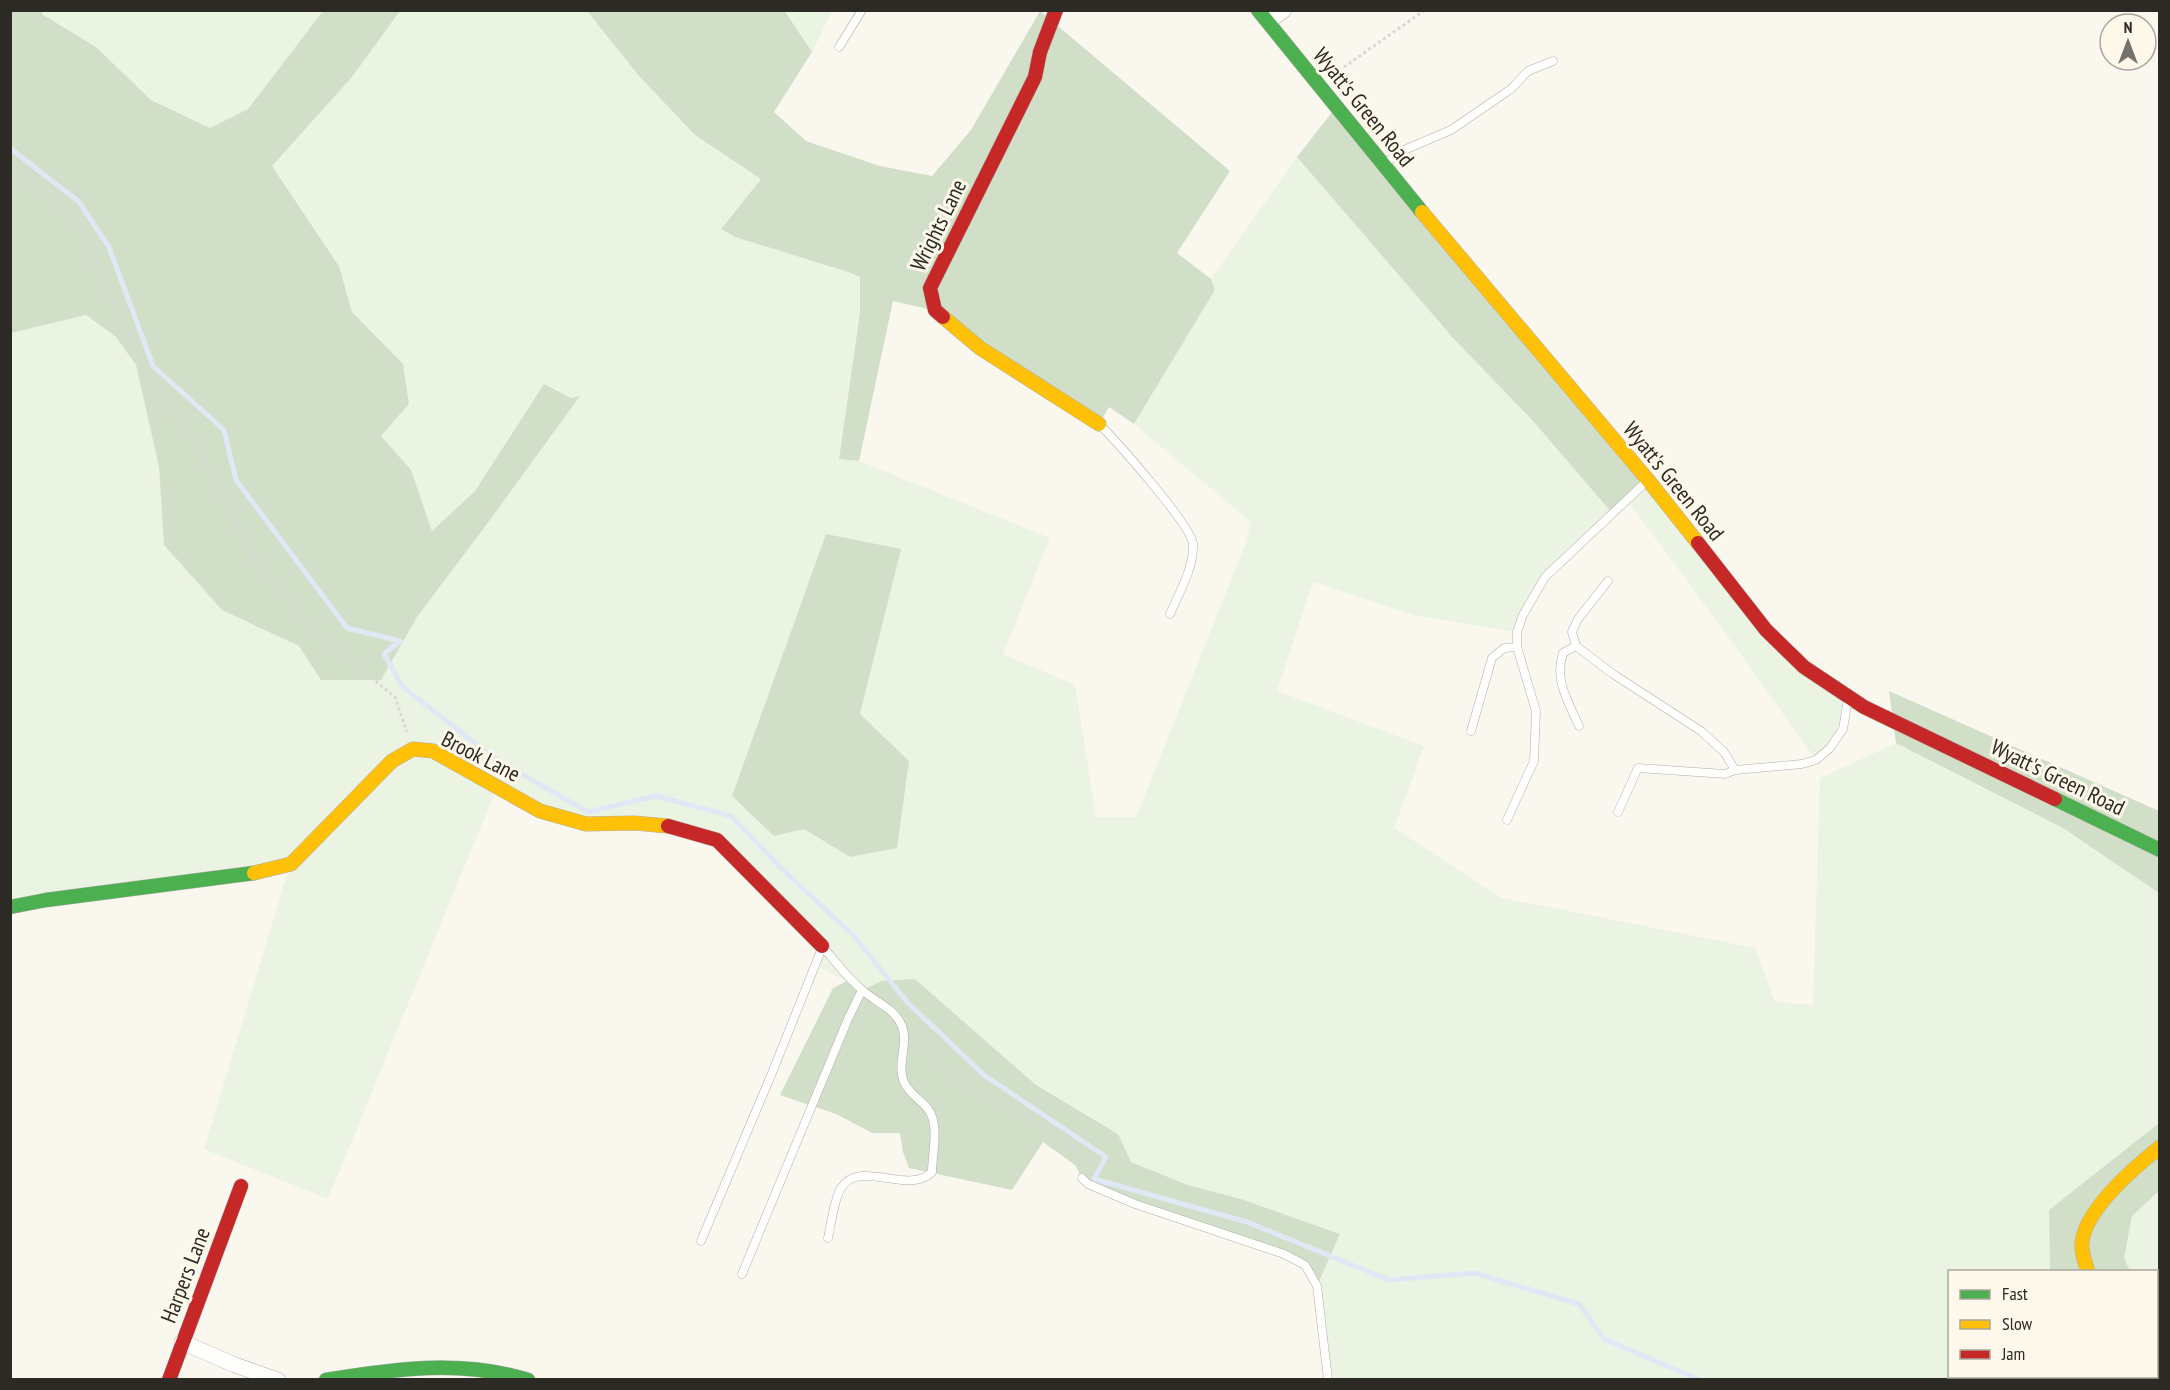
<svg xmlns="http://www.w3.org/2000/svg" width="2170" height="1390" font-family="'PT Sans Narrow',sans-serif">
<style>
.green{fill:#ebf3e2}
.forest{fill:#d2dfc8}
.lines{fill:none;stroke-linecap:round;stroke-linejoin:round}
.stream{stroke:#e0e8f5;stroke-width:5}
.lane-casing{stroke:#b1aea9;stroke-width:9}
.street-casing{stroke:#b1aea9;stroke-width:16}
.fast-casing{stroke:#b1aea9;stroke-width:15}
.slow-casing{stroke:#b1aea9;stroke-width:15}
.jam-casing{stroke:#b1aea9;stroke-width:15}
.path{stroke:#d9d8d6;stroke-width:3;stroke-dasharray:3 3;stroke-linecap:butt}
.lane{stroke:#fefefd;stroke-width:8}
.street{stroke:#fefefd;stroke-width:15}
.fast{stroke:#4caf50;stroke-width:14}
.slow{stroke:#ffc107;stroke-width:14}
.jam{stroke:#c62828;stroke-width:14}
.labels{text-anchor:middle;dominant-baseline:central;stroke-width:6;stroke-linejoin:round;paint-order:stroke}
.street-label{font-size:22px;fill:#2c2a25;stroke:#fef8eb}
</style>
<rect width="100%" height="100%" fill="#faf7ef"/>
<!-- green -->
<path class="green" d="M38,11H323L248,109L210,128L151,100L96,47Z
M400,11H587L639,76L695,135L761,179L721,228L735,237L848,272L860,277V312L839,459L859,461L1050,538L1003,654L1075,685L1096,817H1136L1245,545L1251,522L1134,424L1215,290L1211,279L1297,157L1453,338L1533,421L1612,513L1545,577L1517,632L1414,615L1313,582L1277,691L1424,746L1394,828L1502,898L1755,948L1775,1002L1813,1005L1820,778L1896,743L2063,828L2159,893V1123L2049,1210L2050,1271L1950,1272V1376H2099L2101,1379H1328L1317,1286L1340,1234L1241,1199L1188,1185L1131,1162L1118,1134L1036,1085L915,979L862,990L816,965L822,946L717,840L586,824L497,787L328,1199L204,1149L290,865L11,907L10,333L86,315L116,337L136,365L159,467L164,545L222,610L299,646L321,679L381,680L417,617L487,524L579,396L571,398L544,384L475,491L432,532L411,470L381,436L409,404L403,364L352,312L339,266L272,166L352,77Z
M786,11H832L812,52Z
M1648,480L1730,585L1849,698L1843,729L1816,760L1717,621L1627,500Z
M2159,1191V1334L2157,1327L2156,1272L2130,1271L2124,1258L2132,1216Z"/>
<!-- forest -->
<path class="forest" d="M11,10L43,11L42,14L96,47L151,100L210,128L248,109L323,11H400L352,77L272,166L339,266L352,312L403,364L409,404L381,436L411,470L432,531L475,491L544,384L571,398L580,396L487,524L417,617L381,680H321L299,646L222,610L164,545L159,467L136,365L116,337L86,315L11,333Z
M587,11H785L812,52L774,112L806,141L880,166L932,176L971,130L1040,11L1230,171L1177,253L1211,279L1215,290L1134,424L1109,407L1099,424L936,311L893,301L859,461L839,459L860,312V277L848,272L735,237L721,229L761,179L695,135L639,76Z
M1336,107L1648,480L1612,513L1533,421L1453,338L1297,157Z
M826,534L901,549L860,714L909,761L897,848L850,857L804,829L774,836L732,796Z
M1889,691L2159,811V893L2063,828L1896,743Z
M851,979L862,990L882,981L915,979L1036,1085L1118,1134L1131,1162L1188,1185L1241,1199L1340,1234L1317,1286L1305,1265L1135,1204L1082,1178L1075,1165L1043,1142L1012,1190L909,1168L903,1152L900,1133H872L836,1114L780,1095L833,988Z
M2159,1123V1191L2132,1216L2124,1258L2130,1271H2050L2049,1210Z
M2157,1327L2159,1334V1379H2101L2099,1377L2156,1376Z"/>
<g class="lines">
<!-- stream -->
<path class="stream" d="M10,148L79,202L109,247L153,366L224,430L236,480L347,628L400,641L384,654L403,687L494,758L588,812L656,796L731,816L785,872L854,936L907,1002L984,1075L1106,1157L1094,1179L1247,1222L1389,1280L1474,1273L1579,1304L1604,1339L1700,1380"/>
<!-- lane casing -->
<g class="lane-casing">
<path id="lane" d="M839,47L862,10
M1385,163L1404,150L1451,130L1511,89L1528,71L1553,61
M1100,425C1117,442 1191,525 1193,544C1194,568 1179,593 1170,614
M1608,581L1578,619L1572,632L1576,646L1613,674L1701,731L1724,752L1735,770
M1576,646L1563,653C1554,680 1568,701 1579,726
M1471,731L1492,658L1504,648L1517,647
M1618,812L1638,768L1725,774L1735,770L1802,764L1816,760L1830,748L1843,729L1848,700
M1507,820L1534,761L1536,711L1517,647V632L1523,615L1545,577L1647,481
M823,947C835,961 846,976 860,988C873,1001 893,1007 901,1024C910,1043 896,1063 904,1082C909,1094 921,1100 928,1109C940,1125 932,1154 932,1172C908,1196 861,1158 841,1188C834,1199 831,1225 828,1238
M1082,1178L1088,1184L1135,1204L1284,1254L1305,1265L1317,1286L1328,1380
M701,1241L772,1073L822,948
M742,1274L848,1019L862,990"/>
</g>
<!-- street casing -->
<g class="street-casing">
<path id="street" d="M1268,22L1284,10
M182,1342L235,1365L278,1380
M2152,1376L2154,1380"/>
</g>
<!-- fast casing -->
<g class="fast-casing">
<path id="fast" d="M1258,10L1422,212
M2055,799L2160,850
M10,907L46,900L254,873
M326,1380C394,1369 461,1359 528,1380"/>
</g>
<!-- slow casing -->
<g class="slow-casing">
<path id="slow" d="M1422,212L1648,480L1698,543
M943,317L980,348L1099,424
M254,873L291,864L392,761L413,749L433,751L540,811L586,824L634,823L668,826
M2088,1272C2086,1265 2083,1257 2082,1249C2079,1214 2135,1167 2160,1147"/>
</g>
<!-- jam casing -->
<g class="jam-casing">
<path id="jam" d="M943,317L935,310L930,288L1035,77L1040,52L1056,10
M1698,543L1766,630L1804,667L1864,707L2055,799
M668,826L717,840L822,946
M169,1380L241,1186"/>
</g>
<!-- path -->
<path class="path" d="M1334,74L1425,10
M10,167L77,220L151,381L194,439L254,558L321,637L395,697L407,732
M916,1038L956,1079L1026,1114L1091,1161L1088,1167"/>
<!-- lane -->
<use href="#lane" class="lane"/>
<!-- street -->
<use href="#street" class="street"/>
<!-- fast -->
<use href="#fast" class="fast"/>
<!-- slow -->
<use href="#slow" class="slow"/>
<!-- jam -->
<use href="#jam" class="jam"/>
</g>
<g class="labels">
<!-- street labels -->
<g class="street-label">
<text transform="translate(1364 107) rotate(51)">Wyatt's Green Road</text>
<text transform="translate(938 225) rotate(-64)">Wrights Lane</text>
<text transform="translate(1674 481) rotate(51)">Wyatt's Green Road</text>
<text transform="translate(481 756) rotate(27)">Brook Lane</text>
<text transform="translate(2058 777) rotate(26)">Wyatt's Green Road</text>
<text transform="translate(185 1275) rotate(-69)">Harpers Lane</text>
</g>
</g>
<!-- border -->
<rect width="2170" height="1390" fill="none" stroke="#2c2a25" stroke-width="24"/>
<!-- legend -->
<rect x="1948" y="1270" width="210" height="108" fill="#fef8eb" stroke="#aaa69c" stroke-width="1.5"/>
<rect x="1960" y="1290" width="30" height="9" fill="#4caf50" stroke="#aaa69c" stroke-width="1.5"/>
<text x="2002" y="1300" font-size="18" fill="#2c2a25">Fast</text>
<rect x="1960" y="1320" width="30" height="9" fill="#ffc107" stroke="#aaa69c" stroke-width="1.5"/>
<text x="2002" y="1330" font-size="18" fill="#2c2a25">Slow</text>
<rect x="1960" y="1350" width="30" height="9" fill="#c62828" stroke="#aaa69c" stroke-width="1.5"/>
<text x="2002" y="1360" font-size="18" fill="#2c2a25">Jam</text>
<!-- north arrow -->
<g transform="translate(2128 42)"><circle r="28" fill="#fef8eb" stroke="#aaa69c" stroke-width="1.5"/>
<path d="M0-4.5L10 22L0 15L-10 22Z" fill="#74726c"/>
<text y="-9" font-size="16" font-weight="bold" text-anchor="middle" fill="#2c2a25">N</text>
</g>
</svg>
